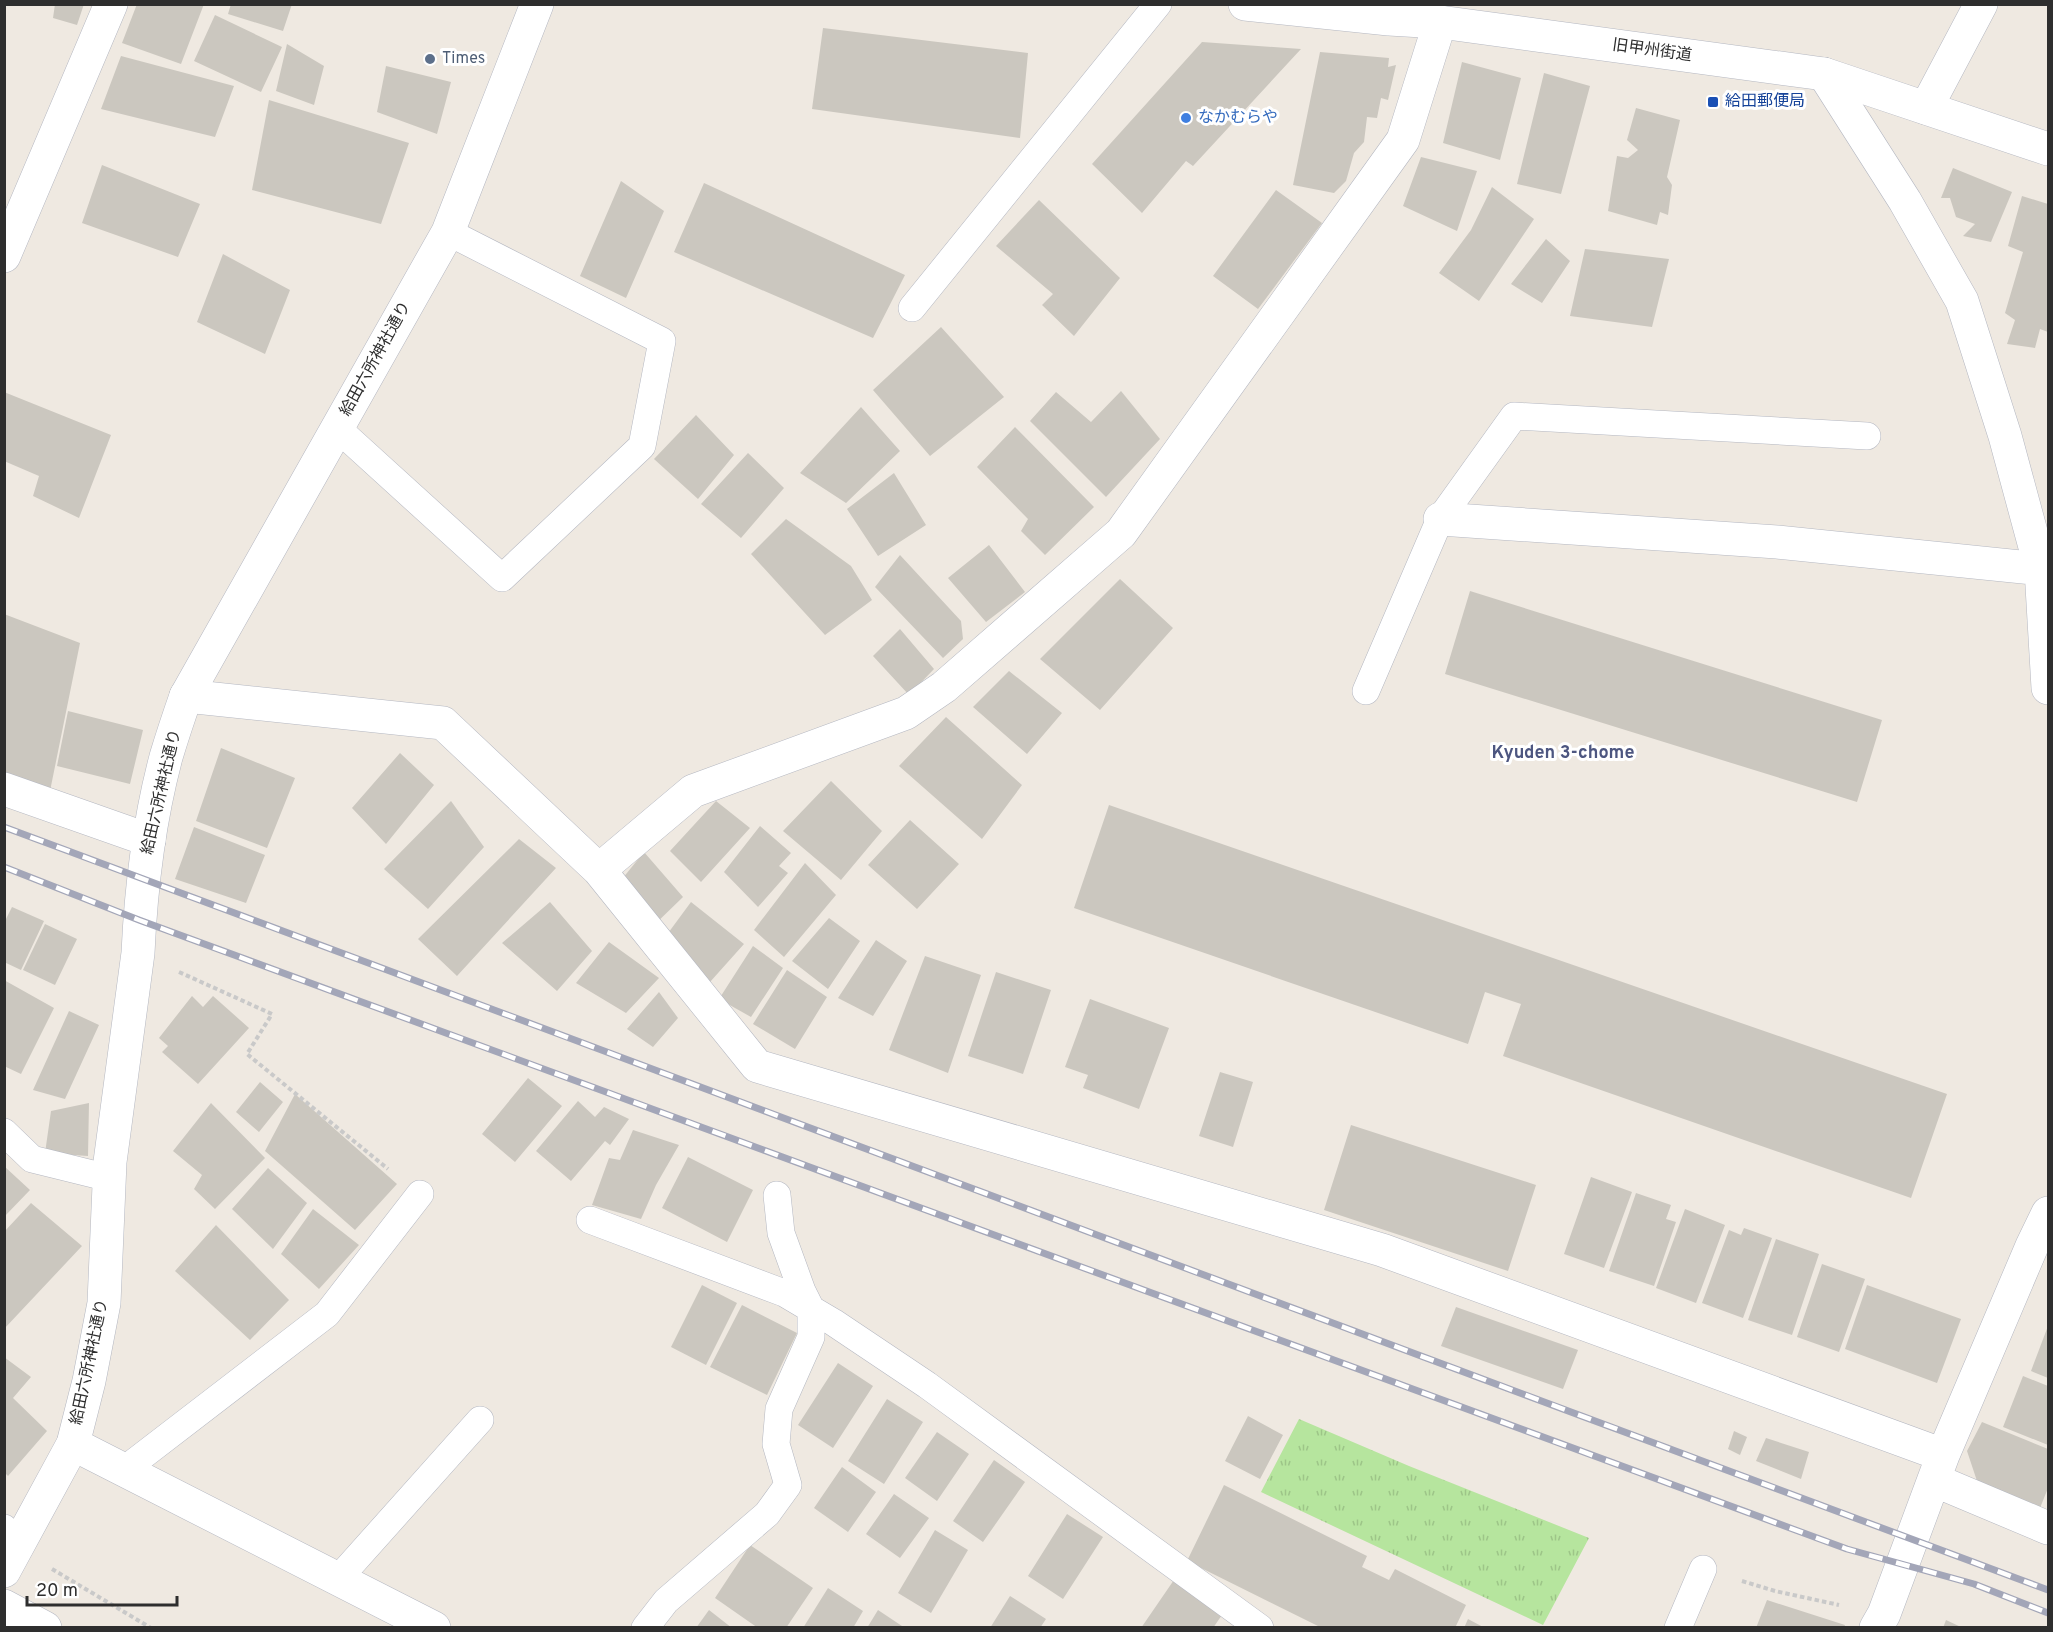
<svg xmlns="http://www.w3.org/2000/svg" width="2053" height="1632" font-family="Overpass,'Noto Sans JP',sans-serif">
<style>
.grass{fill:url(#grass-tufts)}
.building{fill:#cbc7bf}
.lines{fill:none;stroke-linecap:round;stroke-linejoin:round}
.service-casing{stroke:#b4b7c1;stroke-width:28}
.minor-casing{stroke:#b4b7c1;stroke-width:34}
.tertiary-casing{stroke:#b4b7c1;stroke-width:34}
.path{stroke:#c9c9c9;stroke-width:4;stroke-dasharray:4.5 3;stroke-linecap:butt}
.service{stroke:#fff;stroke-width:27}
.minor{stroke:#fff;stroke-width:33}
.tertiary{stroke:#fff;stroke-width:33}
.rail-casing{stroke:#a3a6b8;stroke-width:7}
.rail{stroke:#fff;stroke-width:4.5;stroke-dasharray:14;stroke-linecap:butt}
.service-dot{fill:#5c6f8a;stroke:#fff;stroke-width:2}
.transit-dot{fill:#1a4fb4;stroke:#fff;stroke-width:2}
.shop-dot{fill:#3f7fe0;stroke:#fff;stroke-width:2}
.labels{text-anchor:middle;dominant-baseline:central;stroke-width:6;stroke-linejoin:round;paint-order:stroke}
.street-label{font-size:16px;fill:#2e2e2e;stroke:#fff}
.service-label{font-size:16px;fill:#4e5e75;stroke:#fff;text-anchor:start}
.transit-label{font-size:16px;fill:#164399;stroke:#fff;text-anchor:start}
.shop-label{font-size:16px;fill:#366cbe;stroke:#fff;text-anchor:start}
.neighbourhood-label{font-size:18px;font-weight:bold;fill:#4d5680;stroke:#fff}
</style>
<defs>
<pattern id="grass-tufts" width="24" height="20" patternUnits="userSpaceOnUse" patternTransform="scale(1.5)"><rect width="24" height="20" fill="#b6e59e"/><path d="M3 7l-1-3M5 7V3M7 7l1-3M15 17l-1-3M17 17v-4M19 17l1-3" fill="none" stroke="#9dc588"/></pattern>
</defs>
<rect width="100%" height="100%" fill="#efe9e1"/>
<!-- grass -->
<path class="grass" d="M1299,1419L1409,1466L1589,1538L1543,1625L1261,1492Z"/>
<!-- building -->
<path class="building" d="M55,4H84L77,25L53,18Z
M137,4H204L181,64L122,43Z
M231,4H292L283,31L228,14Z
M215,15L282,47L261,92L194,61Z
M823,28L1028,53L1020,138L812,109Z
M1202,42L1301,49L1193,166L1186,161L1142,213L1092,164Z
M287,44L324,66L314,105L276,91Z
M1320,52L1389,58L1388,67L1396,65L1388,100L1381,98L1377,118L1367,117L1364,142L1354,153L1346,181L1334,193L1293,185Z
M121,56L234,86L215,137L101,109Z
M1462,62L1521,78L1500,160L1443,143Z
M386,66L451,82L437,134L377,112Z
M1544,73L1590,86L1561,194L1517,184Z
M269,100L409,143L381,224L252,190Z
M1636,108L1680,120L1667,177L1672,185L1668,215L1660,212L1657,225L1608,211L1617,156L1628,158L1638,150L1627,140Z
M1421,157L1477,171L1457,231L1403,206Z
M102,165L200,204L178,257L82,223Z
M1953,168L2012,192L1991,242L1963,236L1975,224L1956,217L1950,198H1941Z
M621,181L664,211L626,298L580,276Z
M704,183L905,275L873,338L674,252Z
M1492,187L1534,219L1479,301L1439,273L1471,230Z
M1276,190L1322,223L1258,309L1213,276Z
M2022,196L2048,204V332L2040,329L2035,348L2007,344L2015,320L2005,313L2023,252L2008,246Z
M1039,200L1120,278L1074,336L1042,305L1053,294L996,246Z
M1546,239L1570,261L1542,303L1511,284Z
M1585,249L1669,259L1652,327L1570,316Z
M223,254L290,290L265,354L197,322Z
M941,327L1004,397L930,456L873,390Z
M1121,391L1160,439L1106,497L1030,421L1056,392L1091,422Z
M4,392L111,435L79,518L33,496L39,476L4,461Z
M861,407L900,451L846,503L800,473Z
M696,415L734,455L698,499L654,459Z
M1015,427L1094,507L1045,555L1021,531L1028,519L977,467Z
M748,453L784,488L741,538L701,504Z
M894,473L926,525L878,556L847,509Z
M786,519L851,566L872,600L825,635L751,554Z
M989,545L1025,592L986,622L948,578Z
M900,555L961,621L963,639L943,658L875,587Z
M1120,579L1173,628L1100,710L1040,659Z
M1470,591L1882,720L1857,802L1445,674Z
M4,614L80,643L49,796L4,778Z
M900,629L934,669L909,695L873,656Z
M1009,671L1062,713L1027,754L973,707Z
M68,711L143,730L130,784L57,766Z
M946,717L1022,785L982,839L899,766Z
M221,748L295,778L267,848L196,821Z
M400,753L434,785L386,844L352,808Z
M831,781L882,831L841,880L783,831Z
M451,801L484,847L428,909L384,869Z
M716,801L750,828L701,882L670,851Z
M1109,805L1947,1094L1911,1198L1503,1056L1521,1004L1485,992L1468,1044L1074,908Z
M910,820L959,864L917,909L868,865Z
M760,826L791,853L779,866L788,873L758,907L724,872Z
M194,827L265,855L246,903L175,879Z
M519,839L556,868L457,976L418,939Z
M644,852L683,897L649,930L618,884Z
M805,863L836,895L784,957L754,930Z
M550,902L592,951L557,991L502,943Z
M691,902L744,944L710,982L663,940Z
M12,907L44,921L21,970L4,962V923Z
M829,918L860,941L828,989L792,961Z
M45,924L77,939L55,985L23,970Z
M876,940L907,961L873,1016L838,998Z
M609,942L659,978L626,1013L576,983Z
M753,946L783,968L751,1017L719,999Z
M925,956L981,975L948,1073L889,1050Z
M787,970L827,997L795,1049L753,1024Z
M996,972L1051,990L1023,1074L968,1056Z
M4,980L54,1008L21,1074L4,1066Z
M659,992L678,1018L653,1047L627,1029Z
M192,996L203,1007L213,996L249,1028L198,1084L162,1052L168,1046L159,1038Z
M1090,999L1169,1028L1139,1109L1083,1088L1088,1075L1065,1067Z
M69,1011L99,1025L65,1099L33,1090Z
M1220,1072L1253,1082L1233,1147L1199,1136Z
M528,1078L562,1106L515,1162L482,1134Z
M260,1082L283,1102L259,1132L236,1112Z
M295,1094L397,1184L355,1230L265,1151Z
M578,1101L595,1117L604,1107L629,1119L610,1145L605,1141L571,1181L536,1151Z
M89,1103L88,1156L45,1153L51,1111Z
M211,1103L265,1158L215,1209L194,1189L202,1175L173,1151Z
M1351,1125L1536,1185L1508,1271L1324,1210Z
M633,1130L679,1145L656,1185L641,1219L592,1205L609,1158L620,1160Z
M688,1157L753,1190L727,1242L662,1208Z
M4,1166L30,1190L4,1217Z
M268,1168L307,1203L273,1249L232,1209Z
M1591,1177L1632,1192L1604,1268L1564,1254Z
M1636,1193L1671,1205L1666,1219L1676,1222L1654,1286L1609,1271Z
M31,1203L82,1246L4,1329V1232Z
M313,1209L359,1245L319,1289L281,1254Z
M1685,1209L1725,1225L1696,1303L1656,1288Z
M216,1225L289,1300L250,1340L175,1271Z
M1744,1228L1772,1238L1743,1318L1702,1303L1729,1230L1741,1235Z
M1776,1239L1819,1254L1792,1335L1748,1320Z
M1822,1264L1865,1279L1839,1352L1797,1337Z
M702,1285L737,1303L706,1365L671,1347Z
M1867,1285L1961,1319L1937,1383L1845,1349Z
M742,1305L797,1333L767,1395L710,1367Z
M1456,1307L1578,1350L1563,1389L1441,1346Z
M2048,1326V1378L2031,1371Z
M4,1357L31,1377L13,1398L47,1431L8,1476L4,1472Z
M838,1363L873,1386L833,1448L798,1425Z
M2023,1376L2048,1386V1445L2003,1427Z
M887,1399L923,1422L884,1484L848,1461Z
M1248,1416L1283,1435L1260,1479L1225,1461Z
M1982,1422L2048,1449V1488L2040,1508L1977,1481L1967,1451Z
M1734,1431L1747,1437L1740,1455L1728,1449Z
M937,1432L969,1454L937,1501L905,1478Z
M1766,1438L1809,1452L1801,1479L1756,1461Z
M994,1460L1025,1482L983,1542L953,1521Z
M842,1467L876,1492L848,1532L814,1508Z
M1224,1485L1367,1556L1362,1567L1389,1580L1395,1569L1466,1605L1455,1628H1322L1187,1561Z
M894,1494L929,1518L900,1558L866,1534Z
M1067,1514L1103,1537L1063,1599L1028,1576Z
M935,1530L968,1550L931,1613L898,1593Z
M750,1545L813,1588L786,1628H758L715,1598Z
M1176,1577L1224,1612L1213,1628H1141Z
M828,1588L863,1611L853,1628H803Z
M1010,1596L1046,1619L1040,1628H990Z
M1767,1600L1845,1625L1844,1628H1756Z
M709,1610L732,1628H696Z
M878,1610L905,1628H867Z
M1468,1619L1485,1628H1464Z
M1946,1620L1963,1628H1943Z"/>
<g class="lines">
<!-- service casing -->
<g class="service-casing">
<path id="service" d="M912,308L1158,4
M337,428L502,578L642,446L662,341L448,232
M1366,691L1440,519L1514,416L1867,436
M4,1132L32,1159L109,1178
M590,1220L784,1293L833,1322L927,1385L1260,1628
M124,1470L327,1314L420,1194
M4,1528L18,1549
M338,1579L480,1420
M645,1628L666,1601L767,1514L788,1485L776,1444L779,1409L811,1337V1309L802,1291L781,1233L777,1195
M1678,1628L1703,1569"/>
</g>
<!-- minor casing -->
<g class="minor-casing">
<path id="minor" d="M1824,74L1905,201L1962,301L2005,436L2041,569L2048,688
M1926,108L1981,4
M4,256L111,4
M1440,519L1777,542L2041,569
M186,696L443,723L599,870L757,1066L1382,1250L1943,1455
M4,789L149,840
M599,870L693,791L906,713L944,687L1121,533L1403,140L1440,22
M73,1444L434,1628
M1934,1480L2048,1528
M4,1606L45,1628
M1876,1628L1884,1614L1943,1455L2032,1246L2048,1213"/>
</g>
<!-- tertiary casing -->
<g class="tertiary-casing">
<path id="tertiary" d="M1245,4L1389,19L1440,22L1824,74L2048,149
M4,1571L73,1444L89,1381L104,1303L110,1162L138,953C141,887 149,821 166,757C172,737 179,716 186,696L448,232L537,4"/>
</g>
<!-- path -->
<path class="path" d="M179,972L272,1014L247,1054L388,1169
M52,1569L151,1628
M1742,1581L1775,1591L1839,1605"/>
<!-- service -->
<use href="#service" class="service"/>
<!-- minor -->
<use href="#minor" class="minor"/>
<!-- tertiary -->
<use href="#tertiary" class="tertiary"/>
<!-- rail casing -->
<g class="rail-casing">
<path id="rail" d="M4,827L2048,1590
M4,867L139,920L1847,1549L1974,1584L2048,1613"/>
</g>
<!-- rail -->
<use href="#rail" class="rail"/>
</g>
<!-- markers -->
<circle class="service-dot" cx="430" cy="59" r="6"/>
<rect class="transit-dot" x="1707" y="96" width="12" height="12" rx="3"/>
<circle class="shop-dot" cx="1186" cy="118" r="6"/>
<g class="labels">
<!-- street labels -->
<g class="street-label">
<text transform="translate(1652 51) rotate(8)">旧甲州街道</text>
<text transform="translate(376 359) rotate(-61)">給田六所神社通り</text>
<text transform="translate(162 792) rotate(-77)">給田六所神社通り</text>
<text transform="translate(90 1362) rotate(-78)">給田六所神社通り</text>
</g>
<!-- service labels -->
<g class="service-label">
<text x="442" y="59">Times</text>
</g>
<!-- transit labels -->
<g class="transit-label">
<text x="1725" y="102">給田郵便局</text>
</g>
<!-- shop labels -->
<g class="shop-label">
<text x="1198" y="118">なかむらや</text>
</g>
<!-- neighbourhood labels -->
<g class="neighbourhood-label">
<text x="1563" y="753">Kyuden 3-chome</text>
</g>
</g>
<!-- border -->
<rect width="2053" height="1632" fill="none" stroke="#2e2e2e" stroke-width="12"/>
<!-- scale -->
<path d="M27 1596v9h150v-9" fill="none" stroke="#2e2e2e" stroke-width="3"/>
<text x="36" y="1596" font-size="18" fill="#2e2e2e" stroke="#ffffff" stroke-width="4.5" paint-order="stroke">20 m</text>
</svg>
